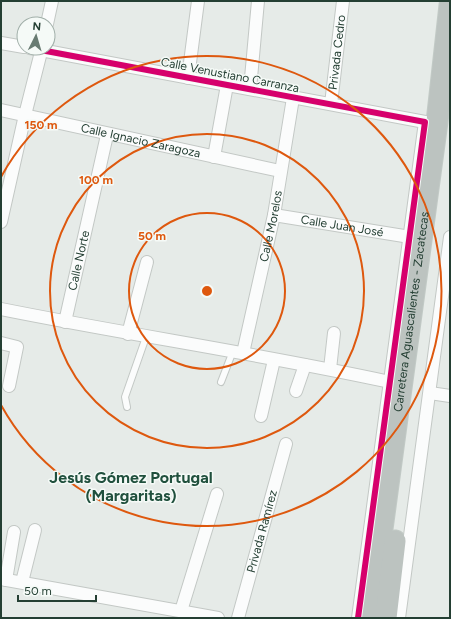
<svg xmlns="http://www.w3.org/2000/svg" width="451" height="619" font-family="Figtree,sans-serif">
<style>
.lines{fill:none;stroke-linecap:round;stroke-linejoin:round}
.lane-casing{stroke:#c3c8c5;stroke-width:8}
.street-casing{stroke:#c3c8c5;stroke-width:14}
.highway-casing{stroke:#c2cac6;stroke-width:23}
.lane{stroke:#fbfcfc;stroke-width:6}
.street{stroke:#fbfcfc;stroke-width:12}
.highway{stroke:#bcc3c0;stroke-width:21}
.cycleway-casing{stroke:#f5faf7;stroke-width:8}
.cycleway{stroke:#d6006c;stroke-width:6}
.ring{fill:none;stroke:#de580e;stroke-width:2}
.labels{text-anchor:middle;dominant-baseline:central;stroke-width:3;stroke-linejoin:round;paint-order:stroke}
.street-label{font-size:12px;fill:#243f33;stroke:#f5faf7}
.district-label{font-size:16px;font-weight:bold;fill:#20503d;stroke:#f5faf7}
.centre{fill:#de580e;stroke:#f5faf7;stroke-width:2}
.ring-label{font-size:12px;text-anchor:middle;font-weight:bold;fill:#de580e;stroke:#f5faf7;stroke-width:3;stroke-linejoin:round;paint-order:stroke}
</style>
<rect width="100%" height="100%" fill="#e6ebe8"/>
<g class="lines">
<!-- lane casing -->
<g class="lane-casing">
<path id="lane" d="M221,382L233,351
M127,407L125,397L146,337"/>
</g>
<!-- street casing -->
<g class="street-casing">
<g id="street">
<path d="M47,24L52,1"/>
<path d="M1,43L24,47"/>
<path d="M30,48L425,122L358,618"/>
<path d="M188,78L198,1"/>
<path d="M250,89L258,1"/>
<path id="s1" d="M331,104L343,1"/>
<path id="s2" d="M1,110L280,171"/>
<path d="M214,157L227,85"/>
<path id="s3" d="M274,215L410,237"/>
<path d="M1,222L25,115L42,48"/>
<path d="M1,309C130,335 261,354 390,382"/>
<path id="s4" d="M65,322L107,135"/>
<path d="M128,334L147,262"/>
<path d="M1,343L17,347L9,386"/>
<path id="s5" d="M243,353L274,215L293,98"/>
<path d="M330,369L334,333"/>
<path d="M296,391L305,365"/>
<path d="M430,393L450,396"/>
<path d="M261,416L274,360"/>
<path d="M1,579L218,618"/>
<path d="M6,580L14,532"/>
<path d="M22,582L35,530"/>
<path d="M181,611L217,494"/>
<path id="s6" d="M238,618L286,444"/>
<path d="M399,618L450,237"/>
</g>
</g>
<!-- highway casing -->
<g class="highway-casing">
<g id="highway">
<path id="s7" d="M370,618L437,122L450,5"/>
<path d="M386,618L395,541"/>
</g>
</g>
<!-- lane -->
<use href="#lane" class="lane"/>
<!-- street -->
<use href="#street" class="street"/>
<!-- highway -->
<use href="#highway" class="highway"/>
<!-- cycleway casing -->
<g class="cycleway-casing">
<path id="cycleway" d="M30,48L425,122L358,618"/>
</g>
<!-- cycleway -->
<use href="#cycleway" class="cycleway"/>
</g>
<!-- distance rings -->
<g class="ring">
<circle cx="207" cy="291" r="78"/>
<circle cx="207" cy="291" r="157"/>
<path d="M1 177A235 235 0 1 1 1 405"/>
</g>
<g class="labels">
<!-- street labels -->
<g class="street-label">
<text stroke="none"><textPath href="#s1" startOffset="52">Privada Cedro</textPath></text>
<text transform="translate(230 75) rotate(11)">Calle Venustiano Carranza</text>
<text stroke="none"><textPath href="#s2" startOffset="143">Calle Ignacio Zaragoza</textPath></text>
<text stroke="none"><textPath href="#s5" startOffset="130">Calle Morelos</textPath></text>
<text stroke="none"><textPath href="#s3" startOffset="69">Calle Juan José</textPath></text>
<text stroke="none"><textPath href="#s4" startOffset="63">Calle Norte</textPath></text>
<text stroke="none"><textPath href="#s7" startOffset="309">Carretera Aguascalientes - Zacatecas</textPath></text>
<text stroke="none"><textPath href="#s6" startOffset="90">Privada Ramírez</textPath></text>
</g>
<!-- district labels -->
<g class="district-label">
<text x="131" y="477">Jesús Gómez Portugal<tspan x="131" dy="18">(Margaritas)</tspan></text>
</g>
</g>
<circle cx="207" cy="291" r="6" class="centre"/>
<g class="ring-label">
<text x="41" y="129">150 m</text>
<text x="96" y="184">100 m</text>
<text x="152" y="240">50 m</text>
</g>
<!-- border -->
<rect width="451" height="619" fill="none" stroke="#243f33" stroke-width="4"/>
<!-- north arrow -->
<g transform="translate(36 36) rotate(5)"><circle r="19" fill="#f5faf7" stroke="#a1afa9"/>
<path d="M0-3L7 15L0 10L-7 15Z" fill="#687b72"/>
<text y="-6" font-size="11" font-weight="bold" text-anchor="middle" fill="#243f33">N</text>
</g>
<!-- scale -->
<path d="M18 595v6h78v-6" fill="none" stroke="#243f33" stroke-width="2"/>
<text x="24" y="595" font-size="12" fill="#243f33" stroke="#f5faf7" stroke-width="3" paint-order="stroke">50 m</text>
</svg>
